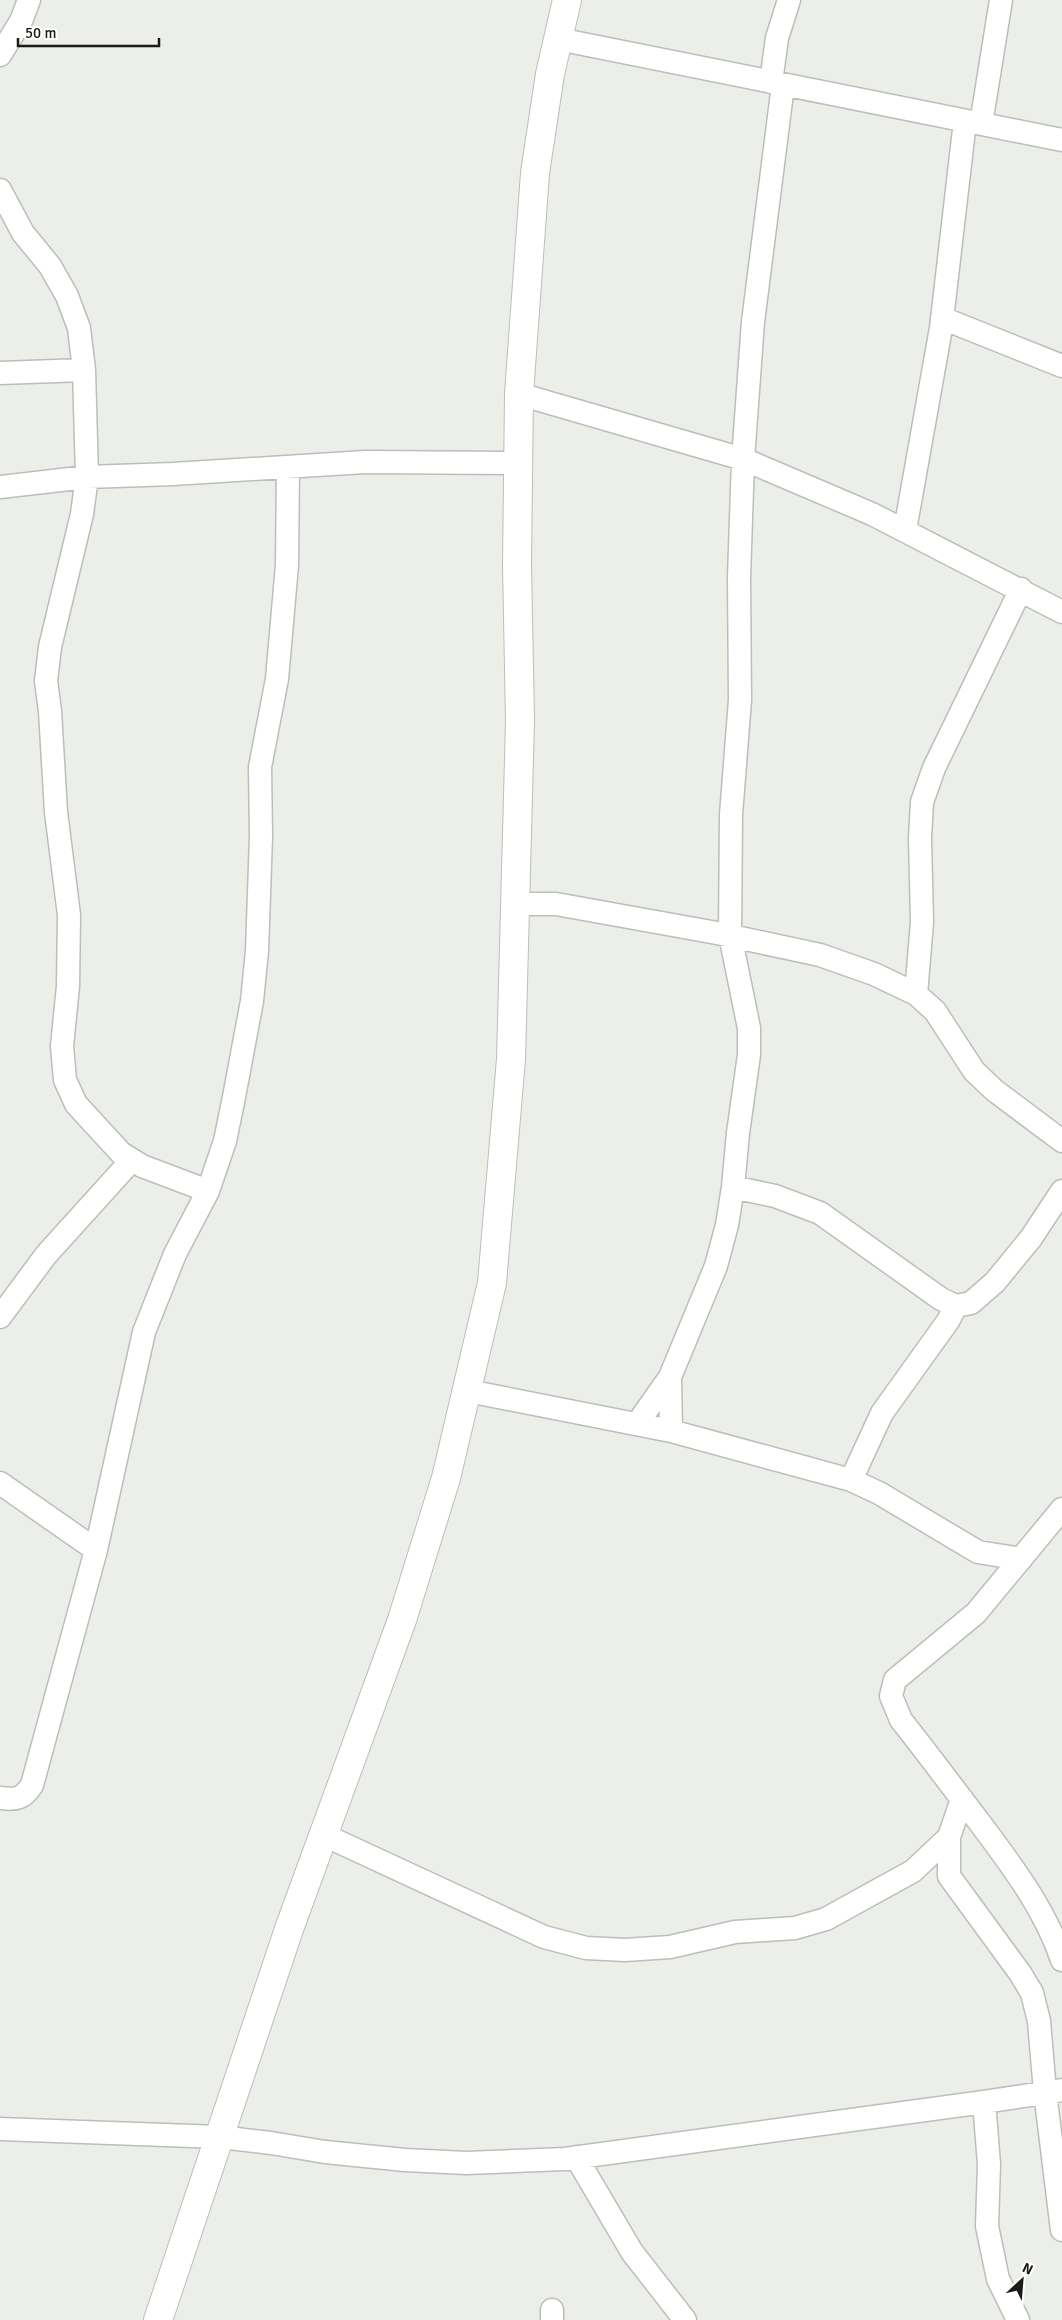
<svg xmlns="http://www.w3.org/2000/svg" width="1062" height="2320" font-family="Signika,sans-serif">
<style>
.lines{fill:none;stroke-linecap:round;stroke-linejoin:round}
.street-casing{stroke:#bcbeb9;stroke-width:25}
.secondary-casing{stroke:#bcbeb9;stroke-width:30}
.street{stroke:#fff;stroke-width:22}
.secondary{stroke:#fff;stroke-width:28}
</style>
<rect width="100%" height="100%" fill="#eceee9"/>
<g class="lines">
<!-- street casing -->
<g class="street-casing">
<path id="street" d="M558,39L1062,140
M0,55L21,21L29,0
M771,82L777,38L789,0
M981,124L1001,0
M0,190L23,233L50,266L67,296L79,328L84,370L87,477L82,514L50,647L46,681L50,711L56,812L69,915L68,986L62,1046L65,1080L76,1104L121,1153L142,1166L208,1191
M942,318L1062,366
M0,373L84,370
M519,394L743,459L872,514L1062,612
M0,487L87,477L173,474L365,462L518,463
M905,530L941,328L965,121
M516,904H556L717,933L820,955L874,974L916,994L935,1011L974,1071L994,1090L1062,1141
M916,994L922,922L920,838L922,802L934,768L1021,589
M733,1187L775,1196L820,1213L941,1299L956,1306L971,1303L995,1282L1031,1238L1062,1191
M0,1317L46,1255L131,1161
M670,1377L671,1431
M468,1391L671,1431L851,1480L879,1493L978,1552L1021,1559
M637,1424L670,1377L716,1266L727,1225L733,1187L738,1133L749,1055V1028L730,935L731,815L740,700L739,578L743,459L753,322L783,85
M851,1480L882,1413L948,1321L956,1306
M0,1483L96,1550
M1062,1509L976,1613L895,1680L891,1696L901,1720C928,1754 954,1789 980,1823C1012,1866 1045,1909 1062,1960
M0,1798C16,1800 23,1799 32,1785L96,1550L144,1332L175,1254L208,1191L225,1141L234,1097L252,1001L257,951L261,836L260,767L277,679L287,565L288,467
M962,1799L949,1837V1876L1020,1973L1032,1993L1039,2021L1045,2092L1062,2230
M324,1835L544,1937L586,1948L625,1950L670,1947L735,1932L795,1928L826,1919L913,1871L949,1837
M984,2102L989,2164L987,2226L998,2279L1018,2320
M0,2129L220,2137L271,2143L325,2152L405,2160L466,2163L565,2159L984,2102L1062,2090
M576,2157L632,2252L685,2320
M552,2320V2310"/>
</g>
<!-- secondary casing -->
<g class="secondary-casing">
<path id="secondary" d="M158,2320L289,1929L402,1620L446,1478L492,1283L511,1059L520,721L517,564L519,394L535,173L550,74L567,0"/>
</g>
<!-- street -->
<use href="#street" class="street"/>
<!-- secondary -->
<use href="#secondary" class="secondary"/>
</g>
<!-- north arrow -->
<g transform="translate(1022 2280) rotate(26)" stroke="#ffffff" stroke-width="4" paint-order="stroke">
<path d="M0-4L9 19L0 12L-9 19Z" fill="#1a1b19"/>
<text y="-8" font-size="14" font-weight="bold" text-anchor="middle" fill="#1a1b19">N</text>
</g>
<!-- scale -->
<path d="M18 38v8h141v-8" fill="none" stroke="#1a1b19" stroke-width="2.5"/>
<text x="25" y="38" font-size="15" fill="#1a1b19" stroke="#ffffff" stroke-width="4" paint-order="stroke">50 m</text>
</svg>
